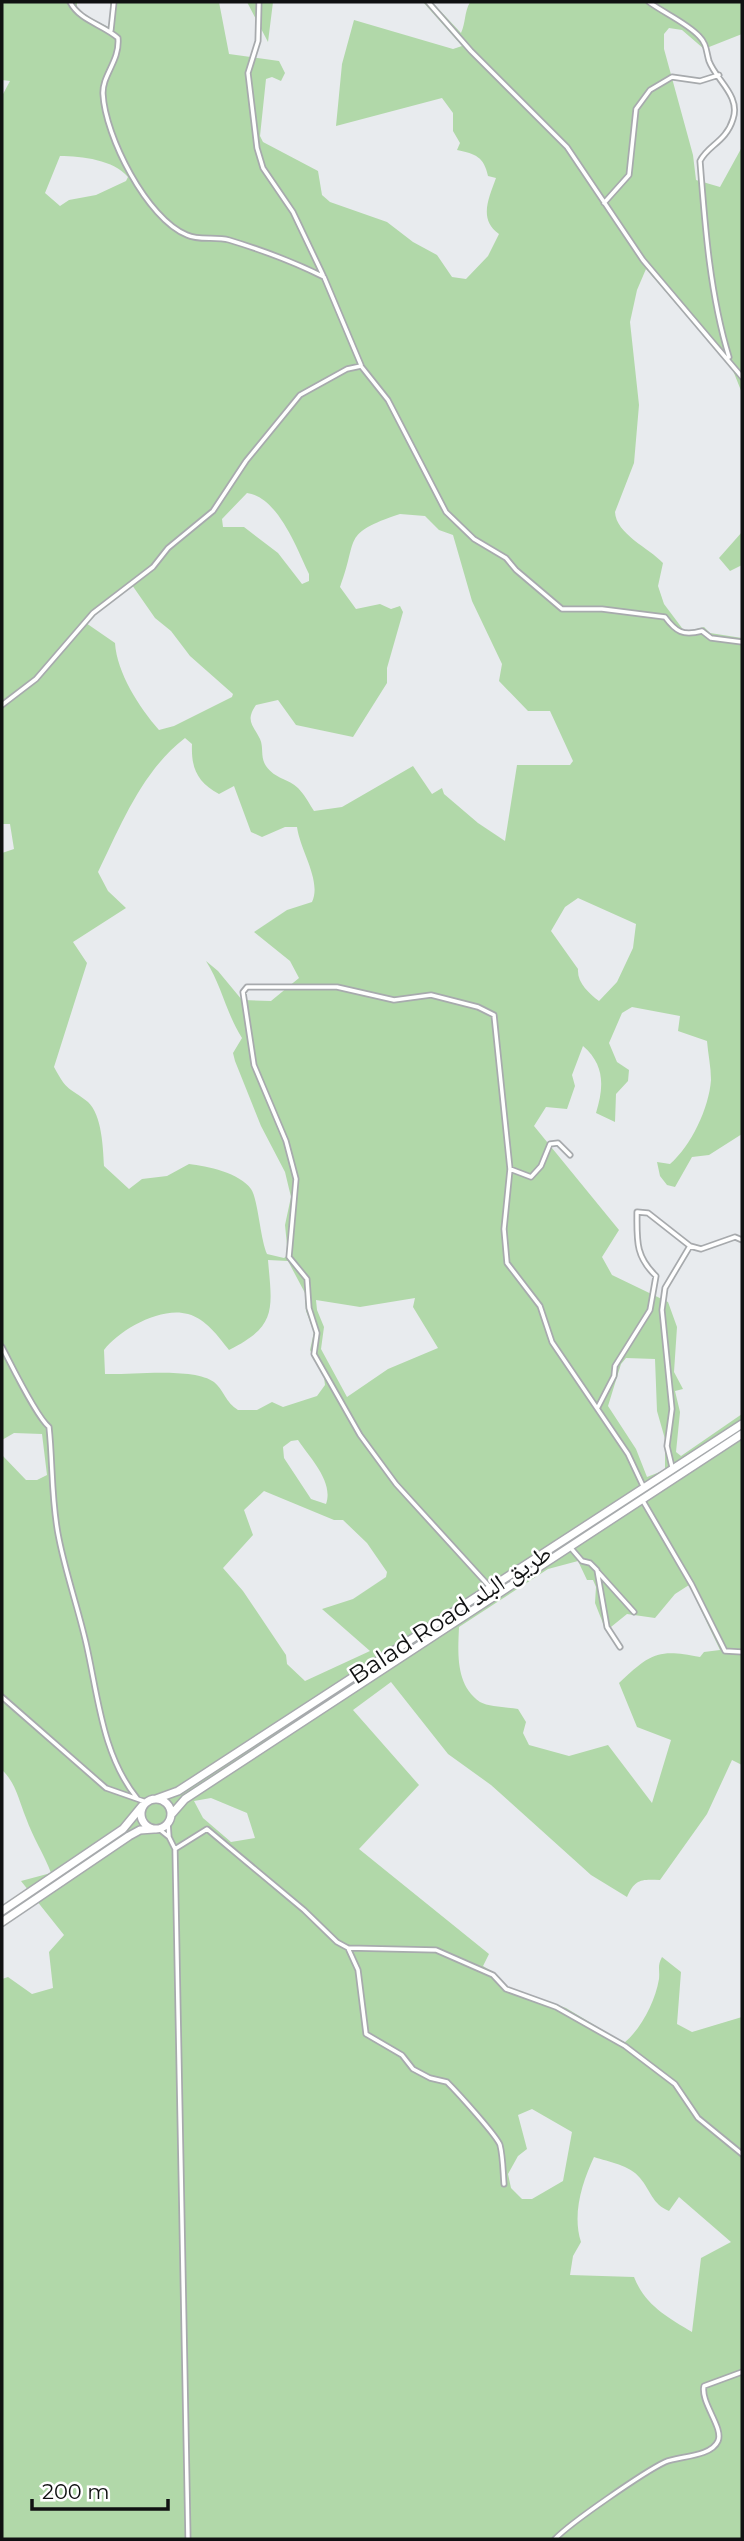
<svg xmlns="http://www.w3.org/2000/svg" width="744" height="2541" font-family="Montserrat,'Noto Naskh Arabic',sans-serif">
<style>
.green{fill:#b1d8a9;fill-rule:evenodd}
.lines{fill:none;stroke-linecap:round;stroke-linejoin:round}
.street-casing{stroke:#a7aaad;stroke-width:7}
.highway-casing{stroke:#a7aaad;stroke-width:10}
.street{stroke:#fff;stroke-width:3.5}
.highway{stroke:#fff;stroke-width:7}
.labels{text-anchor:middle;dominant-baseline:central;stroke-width:5;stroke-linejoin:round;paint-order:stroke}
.street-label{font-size:24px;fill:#101112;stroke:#fff}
</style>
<rect width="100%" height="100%" fill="#e8ebee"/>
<!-- green -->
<path class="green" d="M2,2H77V11L110,28V2H219L229,54L279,61L285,73L281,81L272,77L266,79L260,136L263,142L318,171L322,195L330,202L387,222L413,242L437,255L452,277L466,279L488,256L499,234C478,219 489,198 496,178L488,176C484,157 476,154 457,150L460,143L453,131V113L442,98L336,126L342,64L354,20L453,49L462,46L423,2H432L461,33C466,22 464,13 470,2H742V34L704,49L682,30L669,28L664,34V49L693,155L696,180L720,187L742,147V393L732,368L646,269L637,290L630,322L639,405L634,463L615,512C616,534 649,548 663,563L658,586L664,604L685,632L704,627L710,633L742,638V1134L709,1155L692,1157L675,1187L667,1185L660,1176L657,1162L670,1164C691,1146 709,1108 711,1080C711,1067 708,1054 707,1041L678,1031L680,1016L632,1007L622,1013L609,1043L617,1062L629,1070L628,1081L616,1094L615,1122L596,1113C604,1087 605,1065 583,1046L572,1075L575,1086L567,1109L546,1107L534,1126L619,1230L602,1257L612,1275L668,1302L677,1327L674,1372L683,1389L675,1391L680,1412L676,1452L681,1456L742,1414V1765L732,1760L707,1814L660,1880C641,1879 635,1879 627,1897L591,1875L491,1785L448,1754L391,1682L353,1710L419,1785L359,1849L489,1954L483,1966L496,1974L508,1988L566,2008L624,2043C641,2029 655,2002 659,1979C660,1970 657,1966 662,1957L681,1972L677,2024L692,2032L742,2017V2539H2V1979L8,1977L32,1994L53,1988L49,1952L64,1935L21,1881L51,1873C44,1854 33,1838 26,1818C19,1801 16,1783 2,1770V1455L26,1480H37L47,1475L42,1434L14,1433L2,1440V853L14,849L10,824H2V96L10,81L2,80ZM60,156C82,156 114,160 128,177L126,181L96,195L69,200L60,206L45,193ZM247,493C278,497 297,549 309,574V581L302,584L278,553L244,527H223L222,519ZM400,514L425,516L439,530L453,535L472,601L502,664L499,681L528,711H550L573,761L570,765H517L505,841L478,823L444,794L442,788L432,794L413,766L342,807L314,811C309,803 304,794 298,788C289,779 275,779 266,766C260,757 264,748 260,739C253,725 245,721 256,705L278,700L296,725L353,737L387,683V668L403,612L400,606L391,609L380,604L356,609L340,587C359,538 340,534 400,514ZM125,585H132L155,618L171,631L190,656L233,694L232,697L174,726L159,730C139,707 117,673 115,643L86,623L99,607ZM185,738L192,744C191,768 197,782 219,794L234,786L251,832L262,837L285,827H297C300,850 322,881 312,902L287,910L254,932L290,961L299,978L271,1001L242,1000L218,971L206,961C222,986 226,1013 242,1038L233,1053L235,1061L261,1126L285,1172L291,1197L285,1225L288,1255L284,1258L267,1254C260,1237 258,1199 251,1189C240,1173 207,1166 189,1164L167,1176L142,1179L129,1189L104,1166C103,1148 102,1115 88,1102C68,1086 68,1093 54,1067L87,963L73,942L126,908L108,891L98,872C121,825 142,771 185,738ZM578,898L636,924L633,948L617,982L599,1001C589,993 577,983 578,969L551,931L565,907ZM268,1260L288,1261L305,1293L306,1311L314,1332L310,1350L324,1377L325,1385L317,1396L283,1407L272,1402L257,1410H238C226,1403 223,1389 214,1382C193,1367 131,1375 105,1374L104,1350C119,1330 161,1306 188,1314C206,1319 218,1336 229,1350C278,1326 272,1308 268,1260ZM415,1298L413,1307L438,1348L388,1369L347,1397L321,1349L324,1327L317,1310L316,1300L360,1307ZM626,1358L655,1359L657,1411L665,1439V1470L647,1477L636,1449L608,1406L621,1364ZM298,1440C310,1458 334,1482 326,1504L311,1499L284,1458L283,1447L291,1441ZM264,1491L334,1520H343L367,1543L387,1572L386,1577L353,1599L322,1609L370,1651L305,1681L287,1664L286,1655L243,1591L223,1568L253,1535L244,1510ZM578,1561L587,1580H593L596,1587L595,1603L606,1631L627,1614L655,1618L675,1594L689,1585L720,1650L704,1652L700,1657C657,1648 650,1654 619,1683L637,1727L671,1740L652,1803L608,1745L569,1756L529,1745L523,1733L526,1722L518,1709C507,1707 489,1707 480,1702C455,1685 458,1652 459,1627L548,1569ZM211,1798L247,1813L255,1838L231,1842L203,1818L194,1801ZM532,2109L572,2132L563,2181L532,2199H522L511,2188L508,2174L518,2156L527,2149L518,2115ZM594,2157C609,2162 630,2165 640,2178C651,2191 652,2204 669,2211L679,2197L731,2242L701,2258L692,2332C667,2317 645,2305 634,2277L570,2275L573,2256L581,2242C572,2214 582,2183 594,2157Z
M247,2H273L268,42Z
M742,532V565L730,571L719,558Z"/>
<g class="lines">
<!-- street casing -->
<g class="street-casing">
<path id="street" d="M70,2C80,21 102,24 118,38C120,61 102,75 103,94C105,136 147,219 187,235C199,241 216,236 229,240C262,250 294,262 324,277L361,365
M259,2L258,41L248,73L257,148L263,168L293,212L323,275
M428,2L471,51L567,147L643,260L742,377
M649,2C664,13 687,23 699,36C707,44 706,51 709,61C716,80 741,96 733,119C726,142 708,145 700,161C705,227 710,295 729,357
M111,30L114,2
M604,203L629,175L636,109L650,90L672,77L700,81L719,75
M2,705L36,679L93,613L153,567L168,548L213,511L246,461L300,395L347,369L361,366L388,400L446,512L474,539L506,558L516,570L562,609H602L665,617C676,632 683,636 702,631L711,638L742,642
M510,1169L531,1177L541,1166L550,1144L558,1143L570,1155
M2,1347C12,1366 36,1416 49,1427C53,1464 51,1502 59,1539C66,1574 78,1608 86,1643C98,1695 102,1755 137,1798
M598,1407L614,1376L615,1366L650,1310L656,1276C635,1256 637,1240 637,1212L648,1213L690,1246
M672,1467L667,1446L672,1409L662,1310L665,1288L690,1246L701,1249L735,1237L742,1240
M643,1501L692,1585L725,1651L742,1652
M570,1547L582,1561L590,1563L597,1570L607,1627L620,1647
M598,1572L634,1612
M489,1586L396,1484L360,1435L314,1354L317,1333L309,1308L307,1279L289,1257L296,1179L286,1141L254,1065L243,992L247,987H337L394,1000L431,995L478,1007L494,1015L510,1169L504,1229L507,1263L540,1306L552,1342L628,1454L644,1488
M2,1697L106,1788L146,1802
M159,1829L169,1837L168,1823
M169,1837L175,1849L188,2539
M175,1849L207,1829L304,1910L337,1942L348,1948L436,1950L493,1975L506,1989L556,2007L625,2046L675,2084L698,2118L742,2154
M348,1948L358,1970L366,2034L402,2055L413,2069L430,2078L447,2082C457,2092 497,2136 500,2145C503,2157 503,2172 504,2184
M555,2539C570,2523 644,2472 665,2462C679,2456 711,2457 718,2441C724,2428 700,2402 704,2386L742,2372"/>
</g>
<!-- highway casing -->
<g class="highway-casing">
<path id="highway" d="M141 1814a15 15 0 1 1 30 0a15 15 0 1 1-30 0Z
M156,1799L178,1791L742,1424
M171,1815L185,1799L742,1434
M2,1911L123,1829L142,1806
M2,1922L129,1836L140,1830L154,1829"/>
</g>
<!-- street -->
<use href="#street" class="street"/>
<!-- highway -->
<use href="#highway" class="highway"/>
</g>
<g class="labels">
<!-- street labels -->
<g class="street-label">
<text transform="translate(450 1614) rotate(-33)">Balad Road طريق البلد</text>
</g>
</g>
<!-- border -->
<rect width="744" height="2541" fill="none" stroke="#101112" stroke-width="7"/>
<!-- scale -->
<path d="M32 2499v10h136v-10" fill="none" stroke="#101112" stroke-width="3.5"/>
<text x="42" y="2499" font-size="21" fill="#101112" stroke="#ffffff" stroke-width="5" paint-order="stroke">200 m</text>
</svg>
